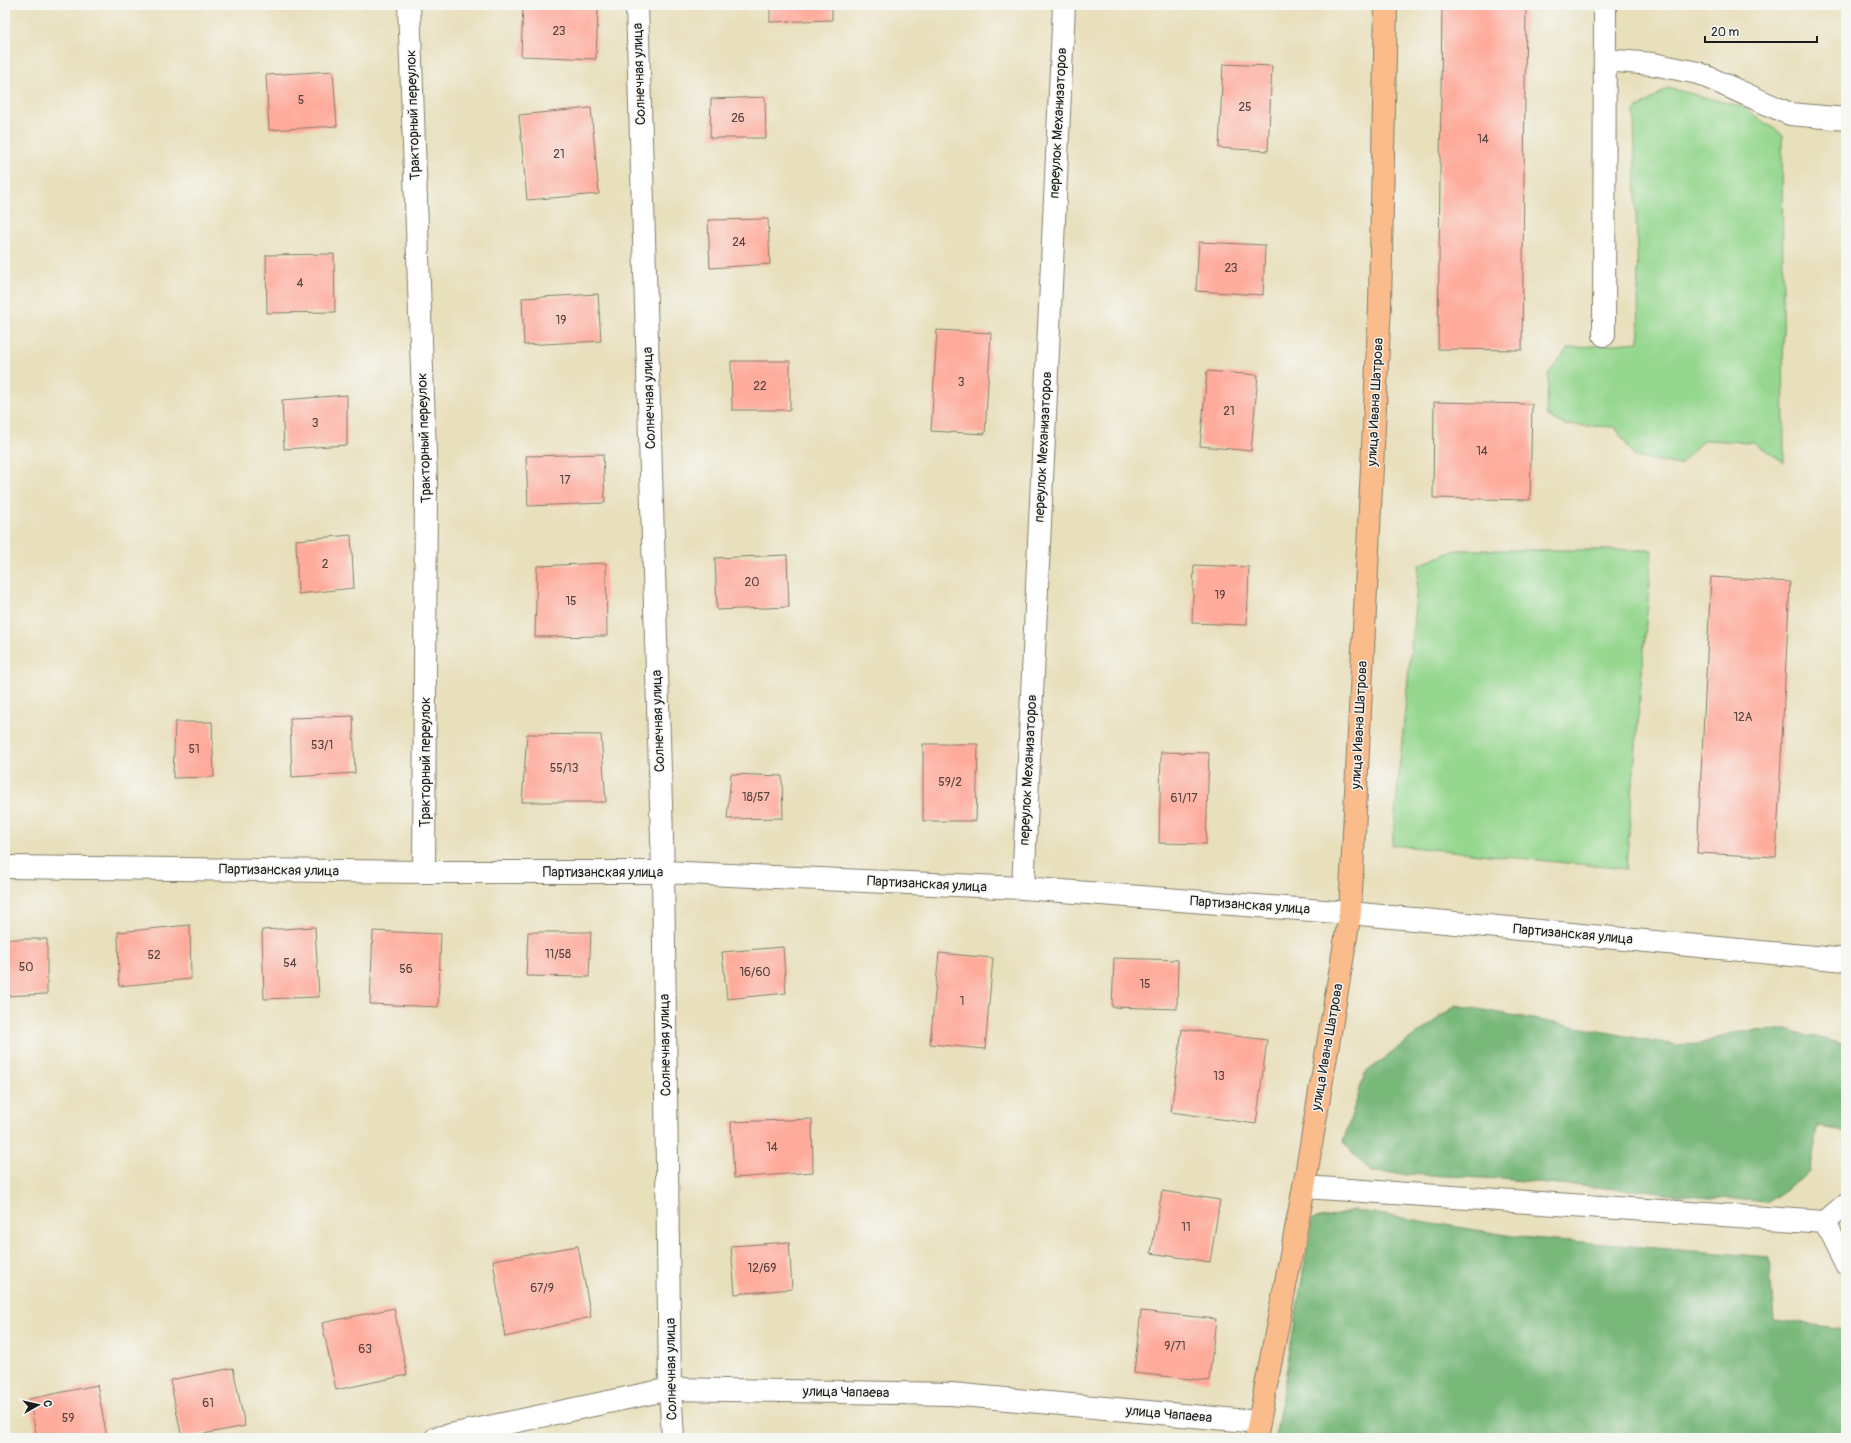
<svg xmlns="http://www.w3.org/2000/svg" width="1851" height="1443" font-family="Pangolin,sans-serif">
<style>
.green{fill:#95d78e;stroke:#587a55}
.forest{fill:#78b879;stroke:#4a6a4a}
.building{fill:#feab9b}
.lines{fill:none;stroke-linecap:round;stroke-linejoin:round}
.minor-casing{stroke:#827e6c;stroke-width:24}
.major-casing{stroke:#827e6c;stroke-width:24}
.minor{stroke:#fff;stroke-width:22}
.major{stroke:#fabc8b;stroke-width:22}
.labels{text-anchor:middle;dominant-baseline:central;stroke-width:3;stroke-linejoin:round;paint-order:stroke}
.number-label{font-size:12px;fill:#54403c}
.street-label{font-size:14px;fill:#1c1c1c;stroke:#f6f6f2}
</style>
<rect width="100%" height="100%" fill="#f6f6f2"/>
<filter id="ink" filterUnits="userSpaceOnUse"><feTurbulence type="fractalNoise" baseFrequency=".025" numOctaves="2"/><feDisplacementMap in="SourceGraphic" scale="8" xChannelSelector="R" yChannelSelector="G"/><feConvolveMatrix kernelMatrix="1 2 1 2 8 2 1 2 1" color-interpolation-filters="sRGB"/></filter>
<filter id="wash" filterUnits="userSpaceOnUse"><feTurbulence type="fractalNoise" baseFrequency=".012" numOctaves="4" result="noise"/><feDisplacementMap in="SourceGraphic" scale="16" xChannelSelector="R" yChannelSelector="G"/><feGaussianBlur stdDeviation="0.9" result="paint"/><feColorMatrix in="noise" values="0 0 0 0 0 0 0 0 0 0 0 0 0 0 0 0 0 1.4 0 .05"/><feComposite in="paint" operator="in"/></filter>
<g filter="url(#wash)">
<rect width="100%" height="100%" fill="#e8dfbb"/>
<!-- green -->
<path class="green" d="M1668,88L1740,106L1782,134L1784,462L1753,442L1703,440L1680,465L1635,457L1615,427L1565,425L1546,415L1549,373L1568,348L1639,342L1634,111Z
M1456,550H1652L1626,869L1392,845L1419,565Z"/>
<!-- forest -->
<path class="forest" d="M1456,1005L1676,1045L1699,1044L1739,1031L1789,1030L1846,1045V1131L1818,1127L1810,1172L1767,1202L1501,1179L1371,1172L1343,1142L1365,1073Z
M1354,1210L1519,1237L1769,1257L1774,1320L1846,1329V1438H1275L1312,1220Z"/>
<g id="blocks">
<!-- building -->
<path class="building" d="M523,5H598L596,59L521,56Z
M770,5H832V20L770,22Z
M1442,5H1526L1522,350L1438,349Z
M1223,64L1272,66L1268,151L1219,148Z
M333,71L337,126L269,130L266,75Z
M765,97L766,138H710L711,99Z
M591,108L599,194L527,200L519,115Z
M768,219L770,264L710,268L708,220Z
M1199,242L1265,245L1263,295L1196,291Z
M334,254L335,312L267,313L266,255Z
M598,294L601,341L524,345L522,298Z
M937,330L991,333L985,434L931,431Z
M731,361H790V410H732Z
M1207,371L1258,375L1251,451L1200,446Z
M347,395V445L284,449L282,400Z
M1434,402L1532,404L1530,500L1433,498Z
M603,454L605,503L528,506L526,456Z
M351,535L354,588L298,594L296,540Z
M787,555L789,607L717,610L715,558Z
M606,563L607,636L535,637L537,566Z
M1194,565L1249,567L1247,625L1192,623Z
M1711,577L1790,582L1776,857L1697,853Z
M353,716L355,773L292,777L290,718Z
M175,722H212L214,777L173,778Z
M527,734L601,735L606,802H522Z
M923,744H978L976,821H923Z
M1161,752L1209,753L1206,844L1159,843Z
M731,774L782,776L783,818L727,819Z
M190,925L191,979L119,986L118,932Z
M315,927L319,997L264,999L262,930Z
M373,931L441,934L438,1007L370,1004Z
M528,932H591L589,977L526,976Z
M5,939H47V994L5,996Z
M783,947L786,993L727,999L722,952Z
M939,953L993,958L985,1049L930,1044Z
M1114,958L1178,960L1177,1009L1112,1007Z
M1182,1029L1267,1040L1256,1124L1171,1112Z
M812,1119L813,1172L734,1178L731,1122Z
M1162,1191L1220,1200L1210,1262L1151,1253Z
M5,1240H6L7,1256L5,1257Z
M789,1242L792,1289L735,1294L731,1246Z
M578,1246L591,1317L505,1337L493,1260Z
M394,1308L407,1375L336,1390L322,1323Z
M1141,1311L1216,1319L1209,1381L1134,1373Z
M233,1368L245,1426L182,1438L170,1380Z
M97,1385L107,1438H37L29,1399Z"/>
</g>
</g>
<g filter="url(#ink)">
<use href="#blocks" fill-opacity="0" stroke="#827e6c" stroke-width="1"/>
<g class="lines">
<!-- minor casing -->
<g class="minor-casing">
<path id="minor" d="M409,5L426,481L424,872
M637,5L663,872L670,1389L673,1438
M1605,60L1653,64L1698,73L1790,114L1846,119
M1604,335L1605,5
M5,867L424,872H663L1023,888L1350,913L1846,960
M1023,888L1064,5
M1304,1187L1825,1222L1846,1204
M1825,1222L1846,1264
M436,1438L670,1389L951,1394L1259,1422"/>
</g>
<!-- major casing -->
<g class="major-casing">
<path id="major" d="M1256,1438L1304,1187L1350,913L1380,305L1386,5"/>
</g>
<!-- minor -->
<use href="#minor" class="minor"/>
<!-- major -->
<use href="#major" class="major"/>
</g>
</g>
<g class="labels">
<!-- number labels -->
<g class="number-label">
<text x="559" y="31">23</text>
<text x="301" y="100">5</text>
<text x="1245" y="107">25</text>
<text x="738" y="118">26</text>
<text x="1483" y="139">14</text>
<text x="559" y="154">21</text>
<text x="739" y="242">24</text>
<text x="1231" y="268">23</text>
<text x="300" y="283">4</text>
<text x="561" y="320">19</text>
<text x="961" y="382">3</text>
<text x="760" y="386">22</text>
<text x="1229" y="411">21</text>
<text x="315" y="423">3</text>
<text x="1482" y="451">14</text>
<text x="565" y="480">17</text>
<text x="325" y="564">2</text>
<text x="752" y="582">20</text>
<text x="1220" y="595">19</text>
<text x="571" y="601">15</text>
<text x="1743" y="717">12А</text>
<text x="322" y="745">53/1</text>
<text x="194" y="749">51</text>
<text x="564" y="768">55/13</text>
<text x="950" y="782">59/2</text>
<text x="756" y="797">18/57</text>
<text x="1184" y="798">61/17</text>
<text x="558" y="954">11/58</text>
<text x="154" y="955">52</text>
<text x="290" y="963">54</text>
<text x="26" y="967">50</text>
<text x="406" y="969">56</text>
<text x="755" y="972">16/60</text>
<text x="1145" y="984">15</text>
<text x="962" y="1001">1</text>
<text x="1219" y="1076">13</text>
<text x="772" y="1147">14</text>
<text x="1186" y="1227">11</text>
<text x="762" y="1268">12/69</text>
<text x="542" y="1288">67/9</text>
<text x="1175" y="1346">9/71</text>
<text x="365" y="1349">63</text>
<text x="208" y="1403">61</text>
<text x="68" y="1418">59</text>
</g>
<!-- street labels -->
<g class="street-label">
<text transform="translate(639 74) rotate(-92)">Солнечная улица</text>
<text transform="translate(413 115) rotate(-92)">Тракторный переулок</text>
<text transform="translate(1058 123) rotate(-87)">переулок Механизаторов</text>
<text transform="translate(649 398) rotate(-92)">Солнечная улица</text>
<text transform="translate(1375 402) rotate(-87)">улица Ивана Шатрова</text>
<text transform="translate(424 438) rotate(-92)">Тракторный переулок</text>
<text transform="translate(1043 447) rotate(-87)">переулок Механизаторов</text>
<text transform="translate(658 721) rotate(-92)">Солнечная улица</text>
<text transform="translate(1359 725) rotate(-87)">улица Ивана Шатрова</text>
<text transform="translate(425 762) rotate(-90)">Тракторный переулок</text>
<text transform="translate(1028 770) rotate(-87)">переулок Механизаторов</text>
<text transform="translate(279 870) rotate(1)">Партизанская улица</text>
<text x="603" y="872">Партизанская улица</text>
<text transform="translate(927 884) rotate(3)">Партизанская улица</text>
<text transform="translate(1250 905) rotate(4)">Партизанская улица</text>
<text transform="translate(1573 934) rotate(5)">Партизанская улица</text>
<text transform="translate(665 1045) rotate(-91)">Солнечная улица</text>
<text transform="translate(1327 1047) rotate(-80)">улица Ивана Шатрова</text>
<text transform="translate(671 1369) rotate(-91)">Солнечная улица</text>
<text transform="translate(846 1392) rotate(1)">улица Чапаева</text>
<text transform="translate(1169 1414) rotate(5)">улица Чапаева</text>
</g>
</g>
<!-- margin -->
<rect width="1851" height="1443" fill="none" stroke="#f6f6f2" stroke-width="20"/>
<!-- north arrow -->
<g transform="translate(38 1405) rotate(82)" stroke="#f6f6f2" stroke-width="3" paint-order="stroke">
<path d="M0-3L7 15L0 10L-7 15Z" fill="#1c1c1c"/>
<text y="-6" font-size="11" font-weight="bold" text-anchor="middle" fill="#1c1c1c">С</text>
</g>
<!-- scale -->
<path d="M1705 36v6h112v-6" fill="none" stroke="#1c1c1c" stroke-width="2"/>
<text x="1711" y="36" font-size="12" fill="#1c1c1c" stroke="#f6f6f2" stroke-width="3" paint-order="stroke">20 m</text>
</svg>
